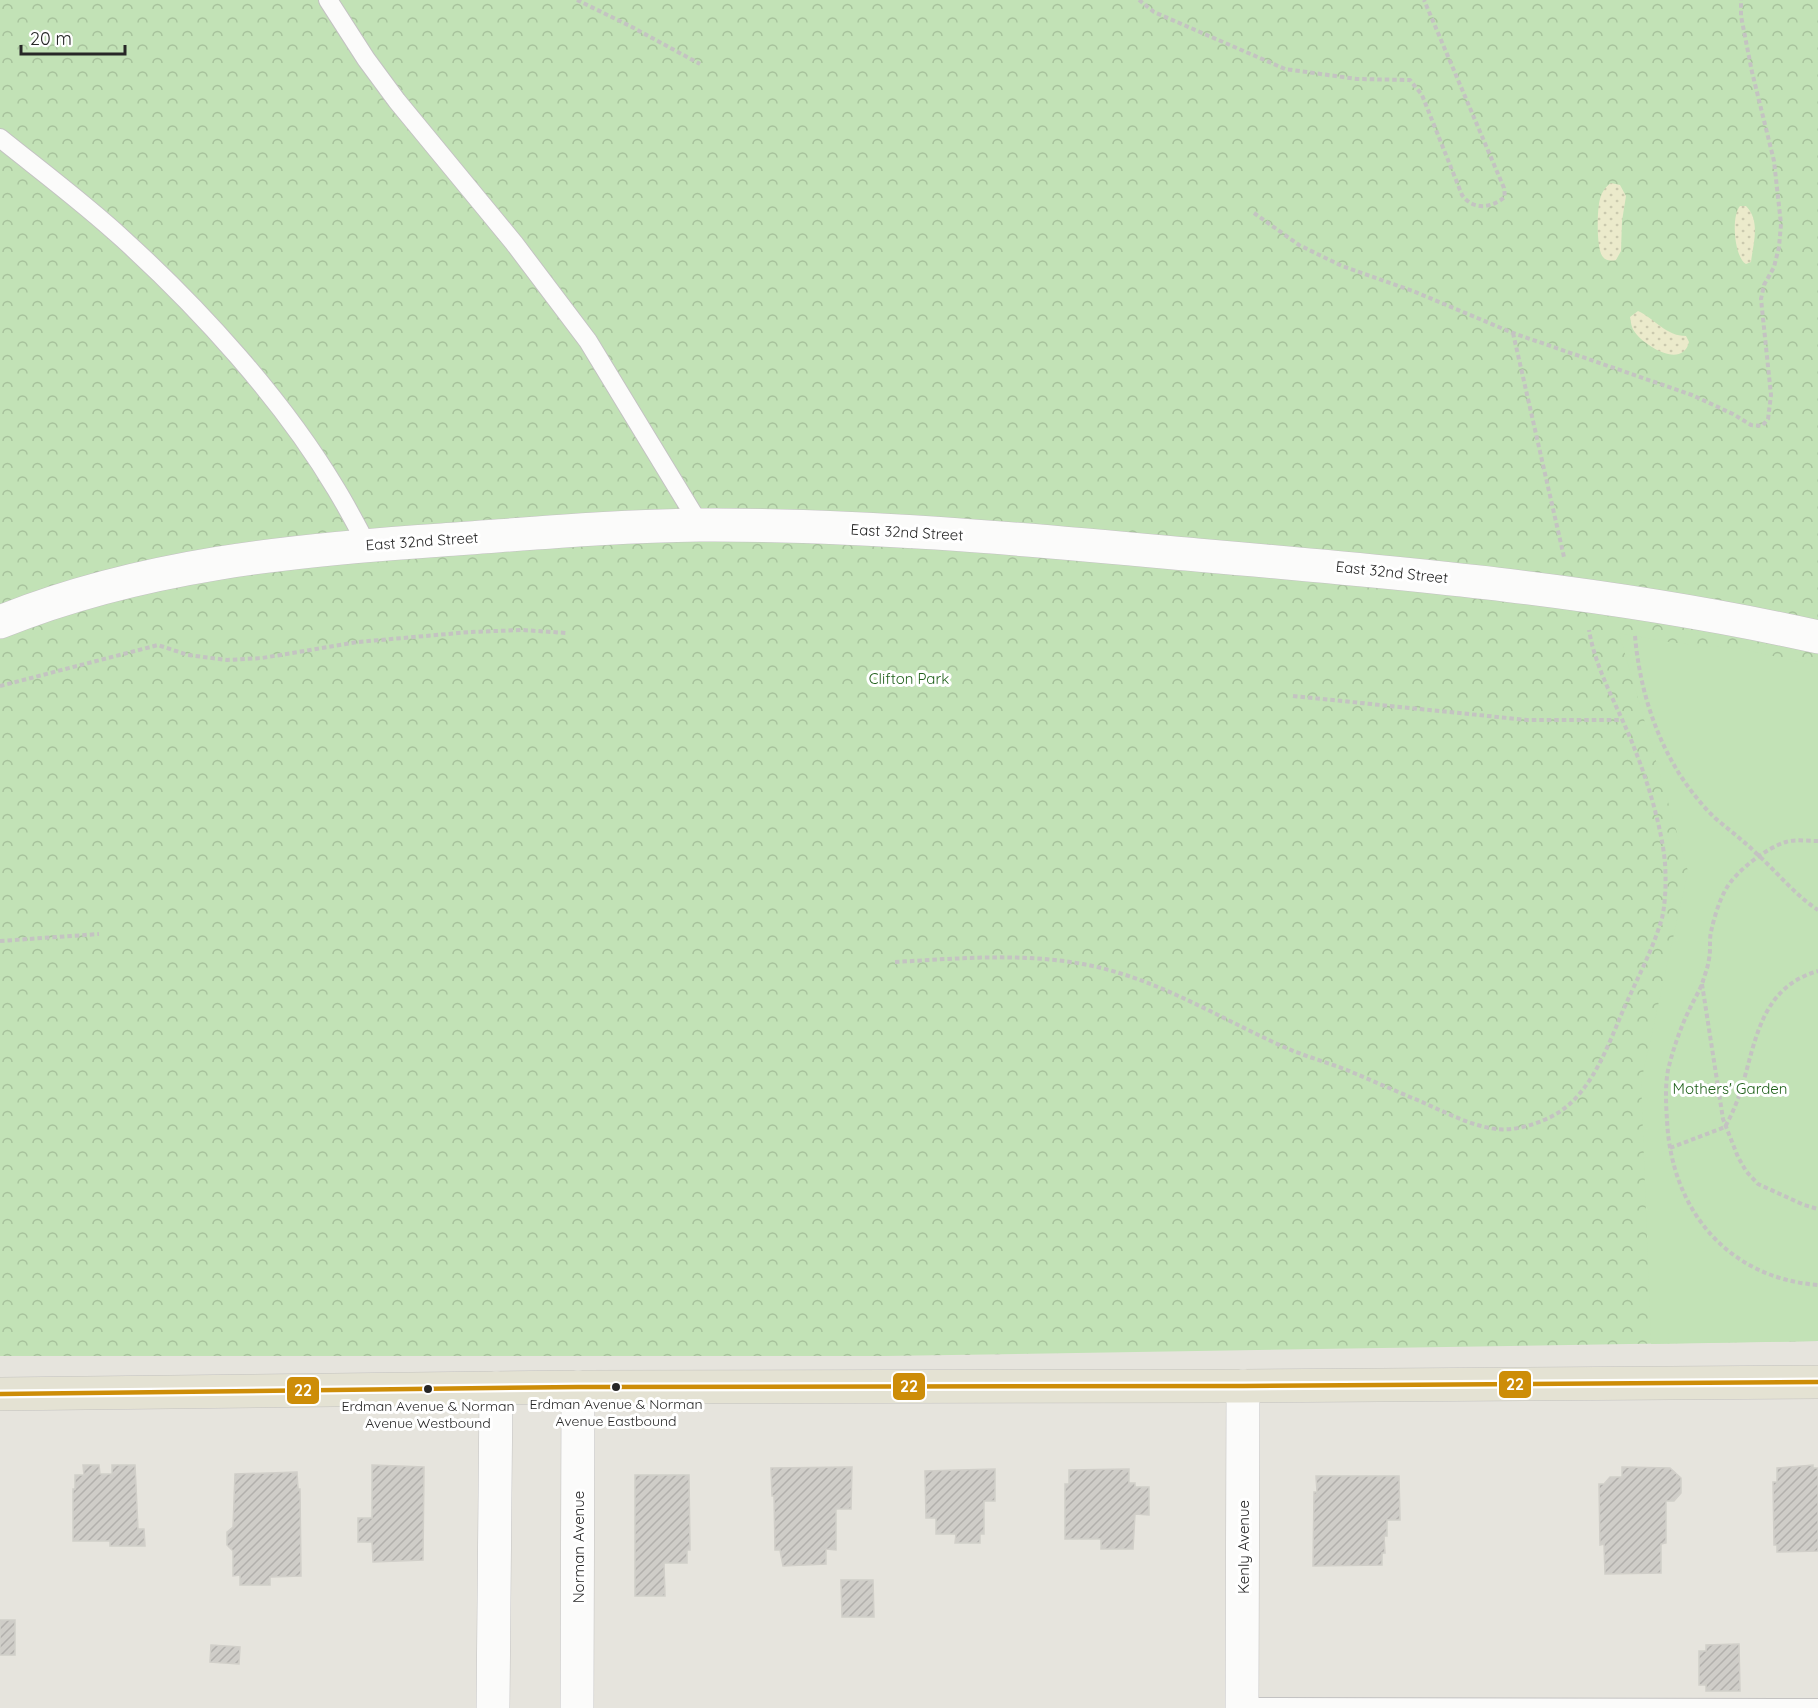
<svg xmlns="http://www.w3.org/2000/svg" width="1818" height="1708" font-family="Quicksand,sans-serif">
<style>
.forest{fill:url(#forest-crowns)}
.sand{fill:url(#sand-dots)}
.garden{fill:#c2e2b6}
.building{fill:url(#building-hatch);stroke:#d1cfc9;stroke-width:1.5}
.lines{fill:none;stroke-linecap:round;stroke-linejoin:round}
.lane-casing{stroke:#c3c2c2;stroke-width:20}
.street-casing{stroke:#c3c2c2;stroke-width:34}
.secondary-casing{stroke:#c3c2c2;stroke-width:34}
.primary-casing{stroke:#c3c2c0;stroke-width:34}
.path{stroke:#c4c3c2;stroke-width:4;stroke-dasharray:4.5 3;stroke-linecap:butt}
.lane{stroke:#fbfbfa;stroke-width:18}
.street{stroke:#fbfbfa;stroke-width:33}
.secondary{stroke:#fbfbfa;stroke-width:33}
.primary{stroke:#e4e2d3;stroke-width:33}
.bus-1-casing{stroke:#fff;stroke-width:9}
.bus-1{stroke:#cd8d08;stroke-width:4.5}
.bus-dot{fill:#272727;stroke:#fff;stroke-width:2}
.labels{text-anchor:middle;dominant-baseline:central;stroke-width:6;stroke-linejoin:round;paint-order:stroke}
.bus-label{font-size:14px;fill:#272727;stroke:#fff}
.street-label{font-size:15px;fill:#272727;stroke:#fff}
.park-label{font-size:15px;fill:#20611b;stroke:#fff}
.line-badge{stroke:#fff;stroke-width:2}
.badge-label{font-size:16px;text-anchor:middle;font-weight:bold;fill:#fff}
</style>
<defs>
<pattern id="forest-crowns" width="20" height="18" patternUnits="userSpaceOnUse" patternTransform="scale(1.5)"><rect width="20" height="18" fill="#c2e2b6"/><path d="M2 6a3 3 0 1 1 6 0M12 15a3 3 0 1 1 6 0" fill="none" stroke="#a7c29c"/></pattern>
<pattern id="sand-dots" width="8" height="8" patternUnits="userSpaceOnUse" patternTransform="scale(1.5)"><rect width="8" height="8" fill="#ebeacb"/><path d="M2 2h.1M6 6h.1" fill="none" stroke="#cac9ae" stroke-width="1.8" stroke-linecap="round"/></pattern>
<pattern id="building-hatch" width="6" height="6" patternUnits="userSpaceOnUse" patternTransform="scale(1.5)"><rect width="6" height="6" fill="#cfcdc8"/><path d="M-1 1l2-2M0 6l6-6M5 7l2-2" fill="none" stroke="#b2b0ac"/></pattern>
</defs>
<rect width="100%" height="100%" fill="#e6e4dd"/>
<!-- forest -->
<path class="forest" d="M0,0H1818V1341L886,1356H0Z"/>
<!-- sand -->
<path class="sand" d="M1611,183L1620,185L1626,196L1622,221L1621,251L1616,260C1611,261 1606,261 1603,257C1596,249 1597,209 1600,199C1602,192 1605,187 1611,183Z
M1740,206H1746C1761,221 1753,244 1751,262L1746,264C1734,257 1731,216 1740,206Z
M1638,311C1655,319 1666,336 1686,336L1689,342C1682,370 1643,345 1634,331C1631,326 1631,322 1630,317Z"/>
<!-- garden -->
<path class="garden" d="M1619,633L1675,643L1741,649L1818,666V1341L1651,1344L1641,1082L1688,871Z"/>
<!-- building -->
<path class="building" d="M83,1465H99L100,1474H112V1465H135L138,1529H144L145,1546H110V1541H73V1489H75V1475H84Z
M372,1465L424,1467L423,1560L373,1562L372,1542H358V1518H372Z
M1813,1465V1468H1818V1551L1777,1552V1545H1774L1773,1482H1777V1468Z
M852,1467L851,1509H836V1550L826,1549V1564L783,1566L780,1550H775L774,1496H772L771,1468Z
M1622,1467L1670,1468L1681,1478V1493L1674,1501H1666V1543L1661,1544V1573L1605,1574L1604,1544L1600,1545L1599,1484H1604L1610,1477H1622Z
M995,1469V1501H984V1534H980V1543H955L956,1534H936V1518H926L925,1471Z
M1129,1469V1483H1135V1487H1149V1515L1135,1514L1133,1549H1101V1539H1065V1484H1069V1470Z
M297,1472L298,1489H300L301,1576L270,1577V1585H240V1575L233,1576V1551L227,1545V1532L233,1527L235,1474Z
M635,1475H689L690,1550H687V1563H664L665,1596H635Z
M1316,1476H1399L1400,1520H1387V1536H1384L1385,1553H1382V1565L1313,1566L1314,1492H1317Z
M841,1580H873L874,1617H842Z
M0,1620H15V1655H0Z
M1739,1644L1740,1691H1706V1685H1699V1651H1706V1645Z
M211,1645L240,1647L239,1664L210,1662Z"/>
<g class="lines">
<!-- lane casing -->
<g class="lane-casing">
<path id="lane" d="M328,0L366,59L397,101L514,243L588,341L700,525
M0,138C41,171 84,203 123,239C201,310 282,399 336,489C347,507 357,526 367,545
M1242,1707L1818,1708"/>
</g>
<!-- street casing -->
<g class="street-casing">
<path id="street" d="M493,1708L496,1388
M577,1708L578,1387
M1242,1708L1243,1386"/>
</g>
<!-- secondary casing -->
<g class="secondary-casing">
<path id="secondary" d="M0,622C141,565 292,550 442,540C528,534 614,526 700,525C866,524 1032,540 1197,555C1405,573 1613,591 1818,637"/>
</g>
<!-- primary casing -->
<g class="primary-casing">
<path id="primary" d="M0,1394L578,1387L1243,1386L1818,1382"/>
</g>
<!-- path -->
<path class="path" d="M577,0L630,26L700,64
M1139,0L1154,12L1285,69L1357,79L1410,80L1422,95L1462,195C1474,211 1491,208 1505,197L1504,188L1424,0
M1254,213L1299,245L1342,266L1413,291L1513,333L1692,395L1733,414L1751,425L1762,426L1768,419L1771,395L1761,299L1764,285L1774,267L1779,247L1781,224L1774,161L1752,72L1741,16V0
M1513,333L1564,557
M1635,636C1641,704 1666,770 1715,818C1729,830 1744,841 1757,854C1778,873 1794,894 1818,910
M0,686L158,645L188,655L227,660L262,658L358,642L470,632L522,630L567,633
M1293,696L1527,720H1621
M1818,841C1808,841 1795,839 1786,842C1766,848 1736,871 1726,889C1719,901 1714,918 1711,932C1709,941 1711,950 1709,959C1708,967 1705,974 1703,981C1700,990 1695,998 1691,1006C1681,1026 1673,1049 1668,1070C1665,1086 1666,1105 1667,1120C1671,1209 1727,1278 1818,1285
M0,941L99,934
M895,962C966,958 1040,951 1109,970C1171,987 1226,1021 1284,1047C1304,1056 1326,1062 1347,1070C1368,1079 1389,1088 1410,1097C1438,1108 1466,1125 1496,1129C1511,1131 1530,1126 1544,1120C1585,1104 1603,1058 1619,1020C1633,986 1652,953 1662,918C1666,900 1666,880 1665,863C1662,829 1648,782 1635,750C1620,710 1596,672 1589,630
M1702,984L1723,1119L1738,1157L1746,1171L1758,1184L1804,1205L1818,1209
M1670,1148L1725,1127C1731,1116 1736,1105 1740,1093C1756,1043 1759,988 1818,971"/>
<!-- lane -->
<use href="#lane" class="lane"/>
<!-- street -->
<use href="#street" class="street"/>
<!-- secondary -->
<use href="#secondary" class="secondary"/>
<!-- primary -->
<use href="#primary" class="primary"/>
<!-- bus-1 casing -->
<g class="bus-1-casing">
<path id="bus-1" d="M0,1394L578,1387L1243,1386L1818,1382"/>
</g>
<!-- bus-1 -->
<use href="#bus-1" class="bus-1"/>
</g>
<!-- markers -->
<g class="bus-dot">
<circle cx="616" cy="1387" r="5"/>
<circle cx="428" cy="1389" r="5"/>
</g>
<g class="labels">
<!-- bus labels -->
<g class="bus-label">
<text x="616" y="1404">Erdman Avenue &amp; Norman<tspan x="616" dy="17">Avenue Eastbound</tspan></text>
<text x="428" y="1406">Erdman Avenue &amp; Norman<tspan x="428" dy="17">Avenue Westbound</tspan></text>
</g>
<!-- street labels -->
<g class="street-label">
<text transform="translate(907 532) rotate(3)">East 32nd Street</text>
<text transform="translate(422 541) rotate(-4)">East 32nd Street</text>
<text transform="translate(1392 572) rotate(6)">East 32nd Street</text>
<text transform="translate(578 1547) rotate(-90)">Norman Avenue</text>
<text transform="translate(1243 1547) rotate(-90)">Kenly Avenue</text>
</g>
<!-- park labels -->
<g class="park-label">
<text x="909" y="678">Clifton Park</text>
<text x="1730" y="1088">Mothers' Garden</text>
</g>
</g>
<g class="line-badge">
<rect x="1498" y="1370" width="34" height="29" rx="6" fill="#cd8d08"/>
<rect x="892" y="1372" width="34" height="29" rx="6" fill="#cd8d08"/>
<rect x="286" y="1376" width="34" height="29" rx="6" fill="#cd8d08"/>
</g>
<g class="badge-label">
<text x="1515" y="1390">22</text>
<text x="909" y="1392">22</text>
<text x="303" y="1396">22</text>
</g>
<!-- scale -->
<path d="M21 45v9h104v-9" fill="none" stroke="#272727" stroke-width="3"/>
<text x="30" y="45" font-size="18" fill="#272727" stroke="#ffffff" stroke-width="4.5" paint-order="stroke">20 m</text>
</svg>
